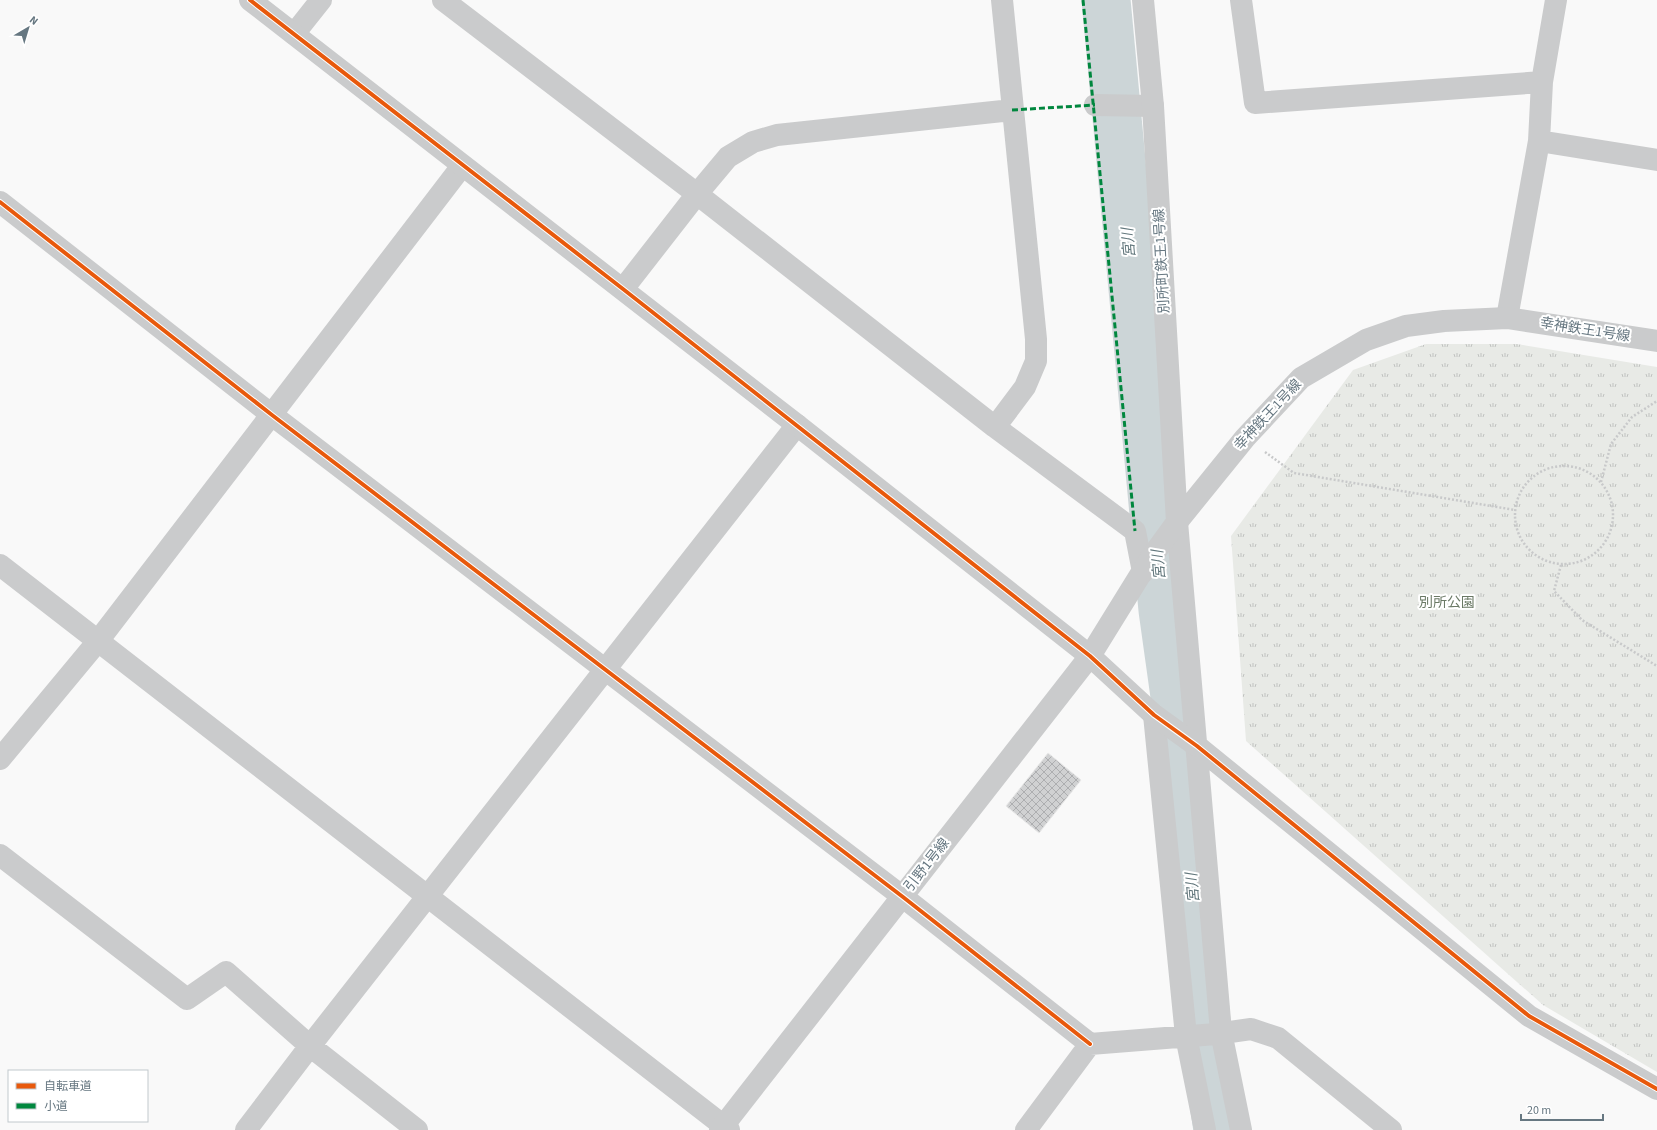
<svg xmlns="http://www.w3.org/2000/svg" width="1657" height="1130" font-family="'Source Sans 3','Noto Sans JP',sans-serif">
<style>
.park{fill:url(#park-tufts)}
.lines{fill:none;stroke-linecap:round;stroke-linejoin:round}
.river{stroke:#ccd5d7;stroke-width:49}
.building{fill:url(#building-cross-hatch);stroke:#e8e8e8}
.path{stroke:#c8c9ca;stroke-width:2.5;stroke-dasharray:2 2;stroke-linecap:butt}
.minor{stroke:#cacbcc;stroke-width:22}
.tertiary{stroke:#cacbcc;stroke-width:22}
.quiet{stroke:#00873e;stroke-width:3;stroke-dasharray:6 3;stroke-linecap:butt}
.cycleway-casing{stroke:#fff;stroke-width:6}
.cycleway{stroke:#e8590c;stroke-width:4}
.labels{text-anchor:middle;dominant-baseline:central;stroke-width:4;stroke-linejoin:round;paint-order:stroke}
.street-label{font-size:14px;fill:#667781;stroke:#fff}
.park-label{font-size:14px;fill:#6a7965;stroke:#fff}
.water-label{font-size:15px;font-style:italic;fill:#61767b;stroke:#fff}
</style>
<defs>
<pattern id="park-tufts" width="24" height="20" patternUnits="userSpaceOnUse"><rect width="24" height="20" fill="#e8eae6"/><path d="M3 7l-1-3M5 7V3M7 7l1-3M15 17l-1-3M17 17v-4M19 17l1-3" fill="none" stroke="#c0c2c0"/></pattern>
<pattern id="building-cross-hatch" width="8" height="8" patternUnits="userSpaceOnUse"><rect width="8" height="8" fill="#d0d1d2"/><path d="M0 0l8 8M0 8l8-8" fill="none" stroke="#adaeb0"/></pattern>
</defs>
<rect width="100%" height="100%" fill="#f9f9f9"/>
<!-- park -->
<path class="park" d="M1426,344H1517L1657,367V1072L1543,1005L1246,741L1231,536L1353,370Z"/>
<g class="lines">
<!-- river -->
<path class="river" d="M1106,0L1163,610L1175,696L1183,777L1206,1021L1208,1063L1218,1130"/>
</g>
<!-- building -->
<path class="building" d="M1048,753L1081,780L1039,833L1006,806Z"/>
<g class="lines">
<!-- path -->
<path class="path" d="M1265,452L1294,473L1515,510
M1515 515a49 49 0 1 1 98 0a49 49 0 1 1-98 0Z
M1601,482L1611,444L1632,417L1657,401
M1561,565L1554,591L1582,620L1657,666"/>
<!-- minor -->
<path class="minor" d="M443,0L697,194L995,427L1135,531L1143,572
M1241,0L1255,103L1542,82
M294,34L321,0
M1095,105L1153,106
M1539,141L1657,160
M0,202L272,415L903,897L1090,1044
M623,289L697,194L728,157L753,142L777,135L1012,110
M1507,318L1539,141L1542,82L1556,0
M995,427L1025,387L1036,361V339L1002,0
M1177,522L1221,1032L1241,1130
M0,565L729,1130
M1154,715L1186,1036L1205,1130
M1197,746L1529,1016L1657,1089
M0,759L98,641L462,166
M0,855L187,999L226,972L310,1046L417,1130
M246,1130L310,1046L797,425
M1026,1130L1090,1044L1216,1034L1251,1029L1278,1038L1391,1130"/>
<!-- tertiary -->
<path class="tertiary" d="M250,0L797,425L1090,656L1154,715L1197,746
M1143,0L1153,106L1177,522
M720,1130L1090,656L1150,559L1177,522L1245,438L1301,378L1366,340L1406,326L1444,321L1507,318L1657,341"/>
<!-- quiet -->
<path class="quiet" d="M1083,0L1135,531
M1012,110L1095,105"/>
<!-- cycleway casing -->
<g class="cycleway-casing">
<path id="cycleway" d="M250,0L623,289L1090,656L1154,715L1197,746L1529,1016L1657,1089
M0,202L272,415L903,897L1090,1044"/>
</g>
<!-- cycleway -->
<use href="#cycleway" class="cycleway"/>
</g>
<g class="labels">
<!-- street labels -->
<g class="street-label">
<text transform="translate(1162 261) rotate(-93)">別所町鉄王1号線</text>
<text transform="translate(1585 330) rotate(9)">幸神鉄王1号線</text>
<text transform="translate(1268 415) rotate(-47)">幸神鉄王1号線</text>
<text transform="translate(927 865) rotate(-52)">引野1号線</text>
</g>
<!-- park labels -->
<g class="park-label">
<text x="1447" y="603">別所公園</text>
</g>
<!-- water labels -->
<g class="water-label">
<text transform="translate(1129 243) rotate(-95)">宮川</text>
<text transform="translate(1159 565) rotate(-95)">宮川</text>
<text transform="translate(1193 888) rotate(-95)">宮川</text>
</g>
</g>
<!-- legend -->
<rect x="8" y="1070" width="140" height="52" fill="#ffffff" stroke="#c2c9cd"/>
<rect x="16" y="1083" width="20" height="6" fill="#e8590c" stroke="#c2c9cd"/>
<text x="44" y="1090" font-size="12" fill="#667781">自転車道</text>
<rect x="16" y="1103" width="20" height="6" fill="#00873e" stroke="#c2c9cd"/>
<text x="44" y="1110" font-size="12" fill="#667781">小道</text>
<!-- north arrow -->
<g transform="translate(28 28) rotate(38)" stroke="#ffffff" stroke-width="3" paint-order="stroke">
<path d="M0-3L7 15L0 10L-7 15Z" fill="#667781"/>
<text y="-6" font-size="11" font-weight="bold" text-anchor="middle" fill="#667781">N</text>
</g>
<!-- scale -->
<path d="M1521 1114v6h82v-6" fill="none" stroke="#667781" stroke-width="2"/>
<text x="1527" y="1114" font-size="12" fill="#667781" stroke="#ffffff" stroke-width="3" paint-order="stroke">20 m</text>
</svg>
